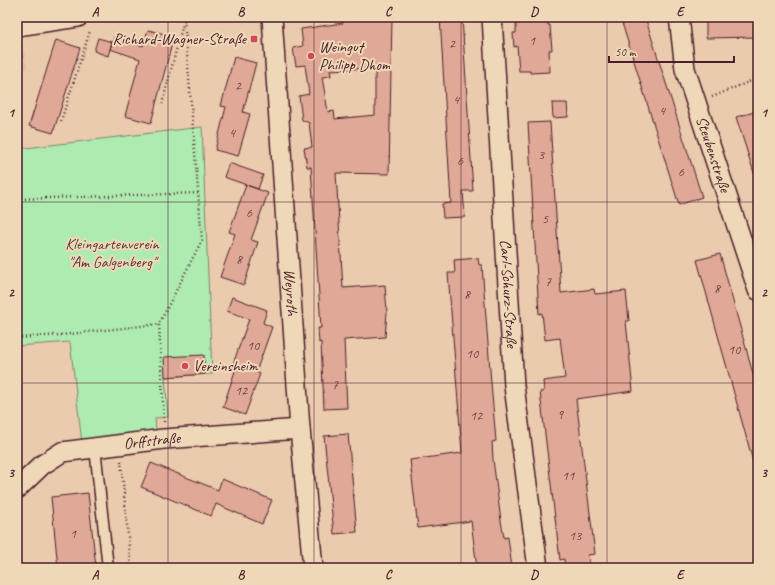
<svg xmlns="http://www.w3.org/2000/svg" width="775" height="585" font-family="Caveat,sans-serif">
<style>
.industrial{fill:url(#industrial-furrows)}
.garden{fill:#aeebb1;stroke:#7c856e}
.building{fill:#e0a997;stroke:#4a1f2b;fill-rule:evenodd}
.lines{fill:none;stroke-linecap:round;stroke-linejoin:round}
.service-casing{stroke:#4a1f2b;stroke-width:13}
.minor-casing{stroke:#4a1f2b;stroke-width:22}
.path{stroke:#4a1f2b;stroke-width:2.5;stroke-dasharray:1 3;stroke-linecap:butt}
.service{stroke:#efd8b7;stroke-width:10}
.minor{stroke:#efd8b7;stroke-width:19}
.grid{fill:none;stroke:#4a1f2b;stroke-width:1;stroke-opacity:0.55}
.poi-dot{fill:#d1495b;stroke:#efd8b7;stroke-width:1.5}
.labels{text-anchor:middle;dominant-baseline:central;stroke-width:4;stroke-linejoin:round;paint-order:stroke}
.number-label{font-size:14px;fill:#704246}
.poi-label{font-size:16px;fill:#4a1f2b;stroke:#efd8b7;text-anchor:start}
.street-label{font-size:16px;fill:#4a1f2b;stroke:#efd8b7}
.park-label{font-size:16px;fill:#593e3f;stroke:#efd8b7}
.neatline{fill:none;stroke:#4a1f2b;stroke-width:1.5}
.grid-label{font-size:13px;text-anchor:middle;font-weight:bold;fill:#4a1f2b}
</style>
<defs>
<pattern id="industrial-furrows" width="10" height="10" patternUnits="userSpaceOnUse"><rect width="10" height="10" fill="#e5bea5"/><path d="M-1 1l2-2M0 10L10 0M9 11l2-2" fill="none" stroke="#c6a38e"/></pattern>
</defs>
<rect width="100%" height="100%" fill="#ebcbae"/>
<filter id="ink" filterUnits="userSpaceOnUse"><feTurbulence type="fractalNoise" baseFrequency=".025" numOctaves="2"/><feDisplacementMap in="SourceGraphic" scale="8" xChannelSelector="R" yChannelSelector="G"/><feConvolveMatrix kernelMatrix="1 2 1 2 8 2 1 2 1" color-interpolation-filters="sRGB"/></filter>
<g filter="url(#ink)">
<!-- industrial -->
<path class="industrial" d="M22,42L27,69L17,71V43Z"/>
<!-- garden -->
<path class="garden" d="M202,127L212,374L165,377L168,417L155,418L156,430L82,443L70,342L17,346V149Z"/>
<!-- building -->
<path class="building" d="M343,17H392L389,174L336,173L343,288L385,285L387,313L385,337L344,340L347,408L324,409L321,342L319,343L318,328H321L311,167H307L304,148L312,147L309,123L302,120L299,96L309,94L305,65L296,66L293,48L303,46L301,29L343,23ZM375,68V115L335,119L334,111L328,112L322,77L331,76L330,70Z
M440,17H462L473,191H463L465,217L443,218L442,204L451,203Z
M516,17H547L548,25H550L552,50H549L550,72L530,73V71H519L517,46L514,47L513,33H516Z
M641,17H645L702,197L679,205L622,23Z
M706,17H758V37L706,38Z
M148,30L174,36L151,123L125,116L140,59L110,49L114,37L143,46Z
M98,38L112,42L108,56L94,51Z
M56,40L80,48L53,133L29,126Z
M234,57L256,63L243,112L250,114L238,156L215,150L226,107L221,106Z
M552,103H567L568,117L553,118Z
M758,111V176H755L736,117Z
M550,122L561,293L594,289L595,294L626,291L629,321H626L633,391L576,399L595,554L588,555L590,568H565L564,559L560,560L540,392L544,391L543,381L565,378L560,338L545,340L542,313L539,314L528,123Z
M229,163L263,175L258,189L224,177Z
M246,185L268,193L251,240L258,242L244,285L220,277L235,234L229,232Z
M720,254L758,392V465H754L697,260Z
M478,258L479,265H482L491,383L496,441L492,442L493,459L501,521L504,538L508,537L512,568H477L471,521L418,528L410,460L462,453L448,273H455L454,260Z
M232,297L267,310L263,323L272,327L256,372L260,374L245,415L223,407L237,365L233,364L249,319L227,311Z
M204,355L205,374L165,377L164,357Z
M348,434L357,532L334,534L324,436Z
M151,463L218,490L222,479L272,500L262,524L216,504L211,516L141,487Z
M88,493L96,568H58L51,497Z"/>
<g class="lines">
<!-- service casing -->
<g class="service-casing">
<path id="service" d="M95,448L108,568"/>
</g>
<!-- minor casing -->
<g class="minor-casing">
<g id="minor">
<path id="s1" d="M272,17L300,429L313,568"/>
<path id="s2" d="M492,17L514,386L538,568"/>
<path id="s3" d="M679,17L685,69L758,290"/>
<path d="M17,26L78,17"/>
<path id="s4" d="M17,489L42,465L62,452L164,439L300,429"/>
</g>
</g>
<!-- path -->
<path class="path" d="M712,97L758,78
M162,104L183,24
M61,121L90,31
M17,199L198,193
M17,338L61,335L159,324
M164,422L159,324L202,240L184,17
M121,461L131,568"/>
<!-- service -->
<use href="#service" class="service"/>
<!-- minor -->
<use href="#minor" class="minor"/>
</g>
</g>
<!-- grid -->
<path class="grid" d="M168,17V568M314,17V568M461,17V568M607,17V568M17,202H758M17,383H758"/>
<!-- markers -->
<g class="poi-dot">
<rect x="250" y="35" width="8" height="8" rx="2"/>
<circle cx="311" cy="56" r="4"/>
<circle cx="185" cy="366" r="4"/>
</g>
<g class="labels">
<!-- number labels -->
<g class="number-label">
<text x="532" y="40">1</text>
<text x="452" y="43">2</text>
<text x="238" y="85">2</text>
<text x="456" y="99">4</text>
<text x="662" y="110">4</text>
<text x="232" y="132">4</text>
<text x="541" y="154">3</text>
<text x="460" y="160">6</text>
<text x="681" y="171">6</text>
<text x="249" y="212">6</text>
<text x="545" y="218">5</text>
<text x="239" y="259">8</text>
<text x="548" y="281">7</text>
<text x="717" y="288">8</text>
<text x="467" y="294">8</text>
<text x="253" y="345">10</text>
<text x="734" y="349">10</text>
<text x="472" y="353">10</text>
<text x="335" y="384">7</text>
<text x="241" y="390">12</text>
<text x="560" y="414">9</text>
<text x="476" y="415">12</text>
<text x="568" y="475">11</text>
<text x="73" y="533">1</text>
<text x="575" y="535">13</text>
</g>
<!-- poi labels -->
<g class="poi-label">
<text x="246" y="39" text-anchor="end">Richard-Wagner-Straße</text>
<text x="319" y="47">Weingut<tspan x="319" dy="18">Philipp Dhom</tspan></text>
<text x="193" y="366">Vereinsheim</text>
</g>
<!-- street labels -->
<g class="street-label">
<text stroke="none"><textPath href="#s3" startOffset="142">Steubenstraße</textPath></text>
<text stroke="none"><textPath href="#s1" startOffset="276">Weyroth</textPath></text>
<text stroke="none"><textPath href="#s2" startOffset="277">Carl-Schurz-Straße</textPath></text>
<text stroke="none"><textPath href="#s4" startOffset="149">Orffstraße</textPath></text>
</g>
<!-- park labels -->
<g class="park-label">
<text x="112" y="244">Kleingartenverein<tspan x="112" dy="18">"Am Galgenberg"</tspan></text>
</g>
</g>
<!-- margin -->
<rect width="775" height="585" fill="none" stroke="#efd8b7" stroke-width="44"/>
<!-- scale -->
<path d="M609 56v6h125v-6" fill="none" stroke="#4a1f2b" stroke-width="2"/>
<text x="615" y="56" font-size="12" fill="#4a1f2b" stroke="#efd8b7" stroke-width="3" paint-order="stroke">50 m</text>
<rect x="22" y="22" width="731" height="541" class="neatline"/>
<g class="grid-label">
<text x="95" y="16">A</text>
<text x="241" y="16">B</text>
<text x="388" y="16">C</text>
<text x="534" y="16">D</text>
<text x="680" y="16">E</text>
<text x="11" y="117">1</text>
<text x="764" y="117">1</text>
<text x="11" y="297">2</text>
<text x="764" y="297">2</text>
<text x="11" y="477">3</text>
<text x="764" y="477">3</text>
<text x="95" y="579">A</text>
<text x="241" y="579">B</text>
<text x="388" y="579">C</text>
<text x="534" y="579">D</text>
<text x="680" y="579">E</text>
</g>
</svg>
